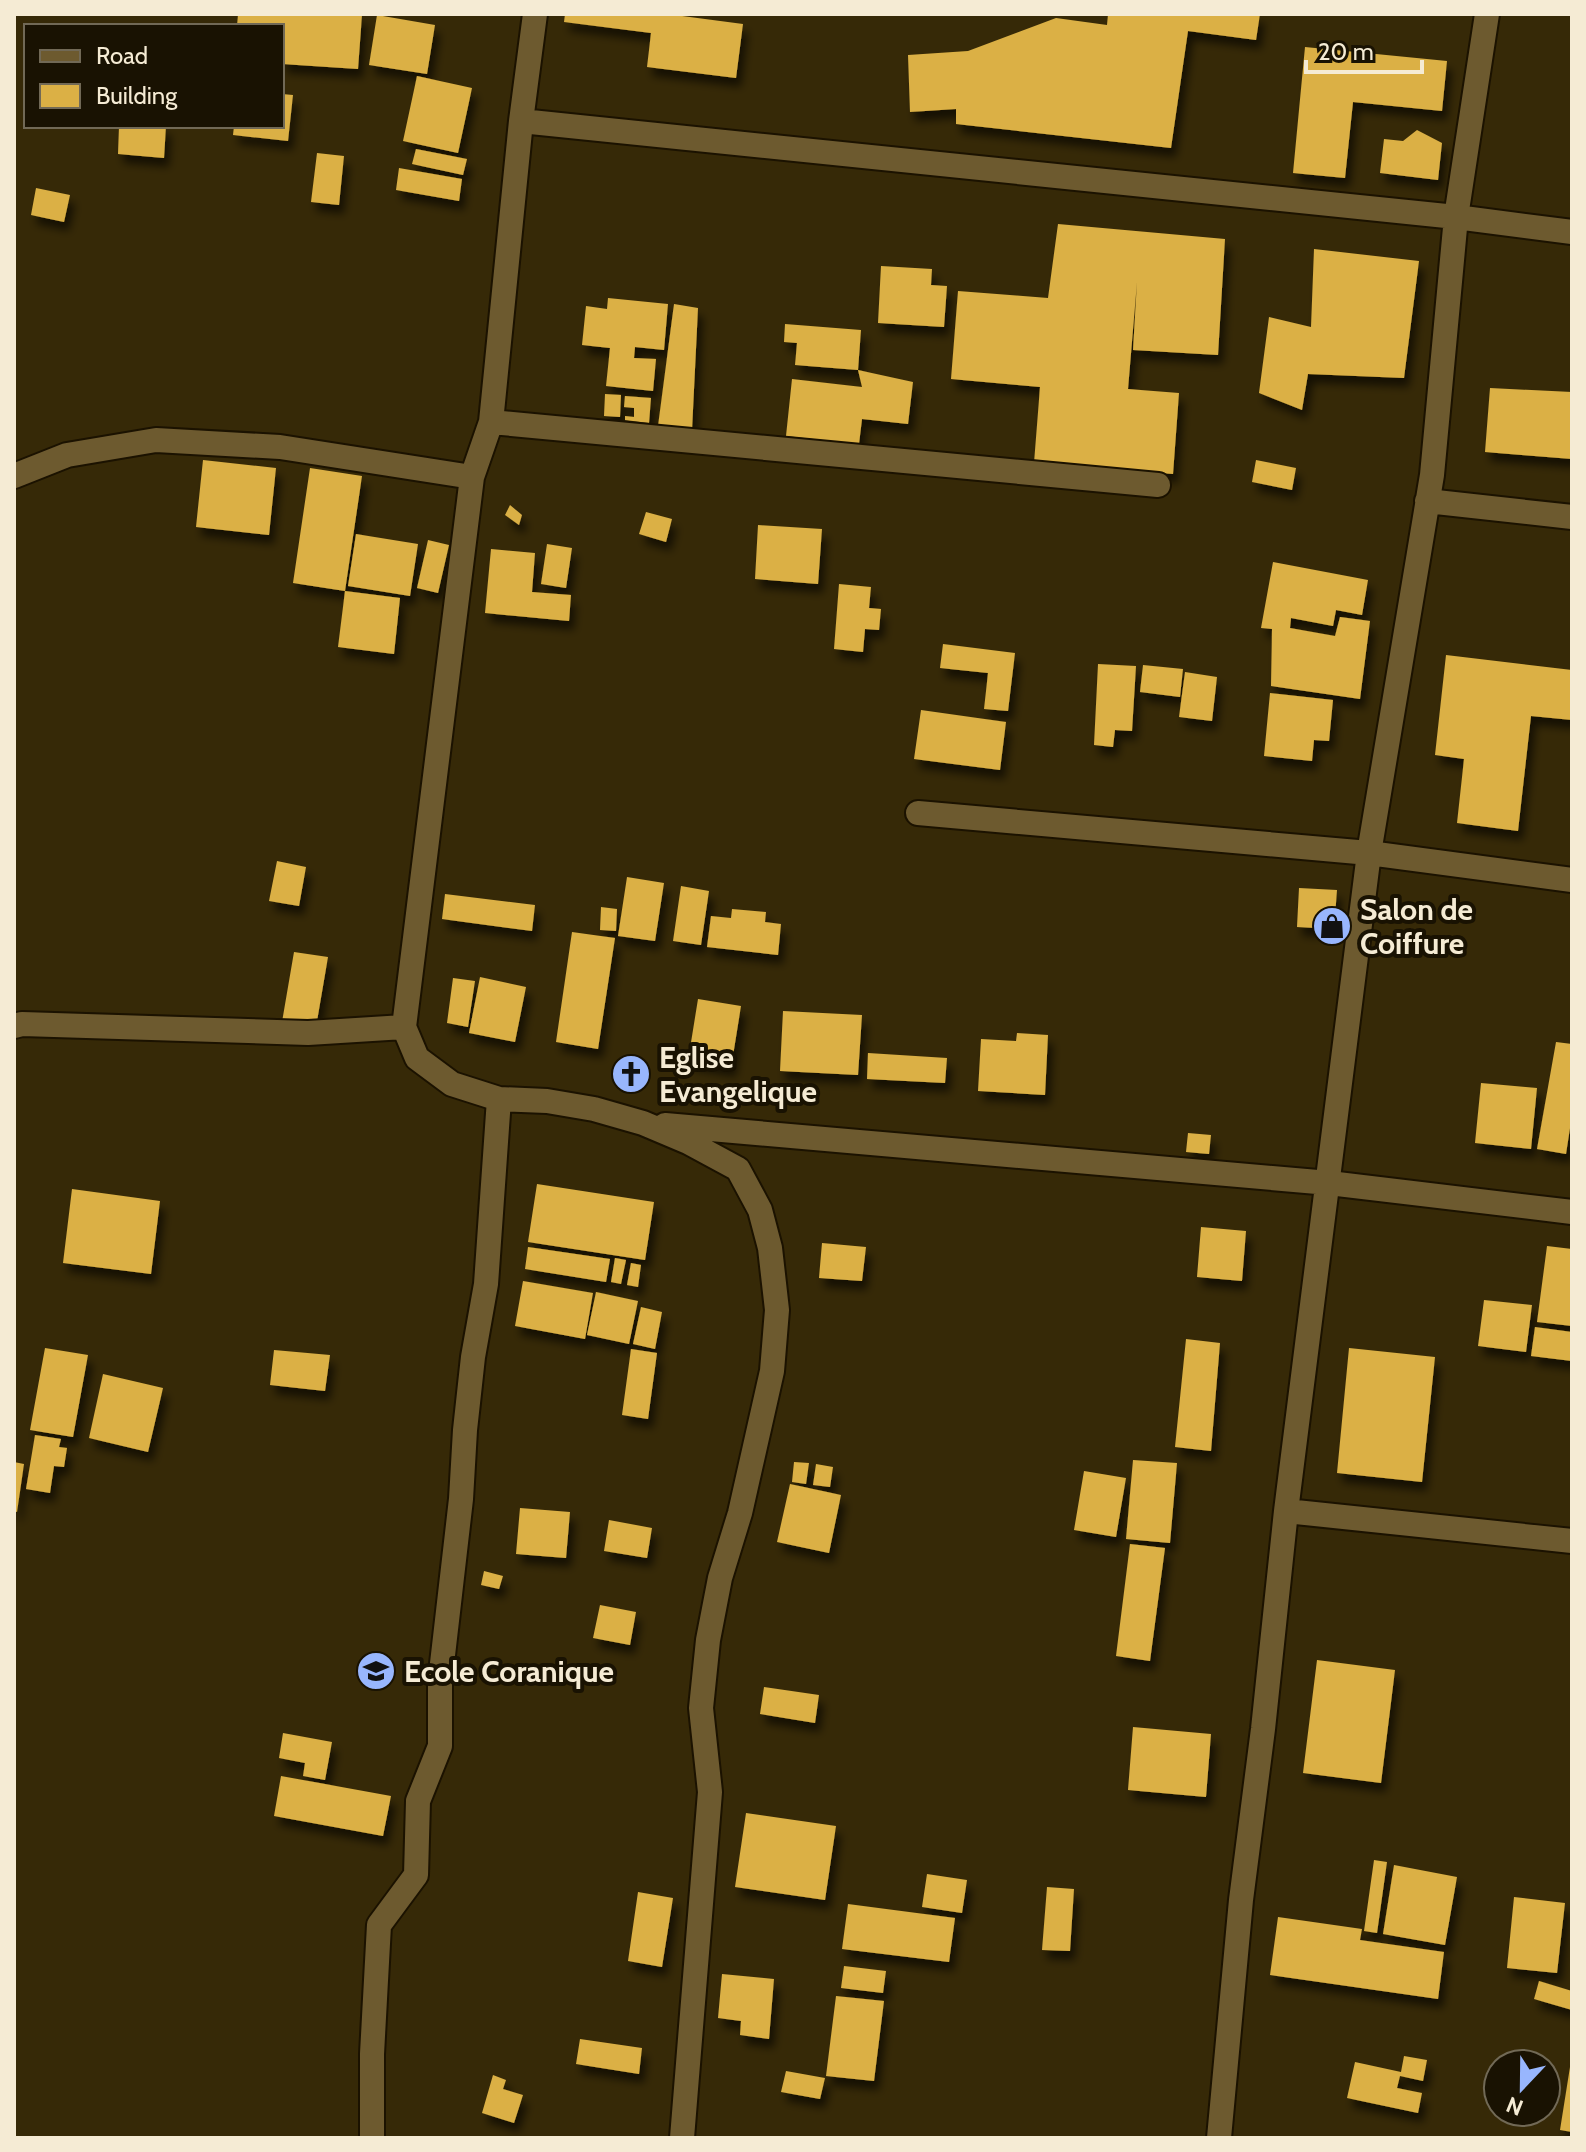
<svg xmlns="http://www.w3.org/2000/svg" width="1586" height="2152" font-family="Cabin,sans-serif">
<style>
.building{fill:#dbb045;filter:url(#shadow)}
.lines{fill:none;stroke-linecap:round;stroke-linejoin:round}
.minor-casing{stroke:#1b1200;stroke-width:28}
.minor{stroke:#6d5a2f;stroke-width:24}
.labels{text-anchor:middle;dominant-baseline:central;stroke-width:8;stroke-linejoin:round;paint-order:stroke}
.poi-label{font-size:30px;font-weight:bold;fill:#f5ebd4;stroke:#191202;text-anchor:start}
</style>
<defs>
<filter id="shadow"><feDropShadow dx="5" dy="9" stdDeviation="4" flood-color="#0009"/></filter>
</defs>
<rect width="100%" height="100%" fill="#362907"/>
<!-- building -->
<path class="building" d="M238,14L362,15L358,69L282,64V26H237Z
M565,14H667L743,24L736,78L647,67L651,33L564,22Z
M1108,14H1260L1256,40L1188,31L1171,148L956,124V109L910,112L908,55L968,51L1056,18L1107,25Z
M377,15L435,25L427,74L369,65Z
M1305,47L1447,61L1442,111L1353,102L1345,178L1293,173Z
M417,76L472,88L458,153L403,141Z
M282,94L293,95L288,141L233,135L234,126H282Z
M119,126H166L164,158L118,154Z
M1417,130L1442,143L1438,180L1380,173L1384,139L1403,141Z
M416,149L467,159L463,175L412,164Z
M317,153L344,156L339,205L311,202Z
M399,168L462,179L459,201L396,190Z
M36,188L70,195L64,222L31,215Z
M1058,224L1225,239L1218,355L1133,350L1137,282L1128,389L1179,393L1173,474L1034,463L1040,387L951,379L958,291L1048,298Z
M1314,249L1419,261L1404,378L1308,374L1302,410L1259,393L1269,317L1311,327Z
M881,266L932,269L931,285L947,286L944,327L878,323Z
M608,298L668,304L664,350L635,347L634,358L656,359L653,391L606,386L610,348L582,345L586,306L607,309Z
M674,304L698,308L692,430L658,426Z
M785,324L861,330L858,370L913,382L908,424L862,419L859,444L786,436L792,379L862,387L858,370L795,365L797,343L784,342Z
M1490,388L1572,392V459L1485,452Z
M605,394L621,395L620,417L604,416Z
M625,396L651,398L649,423L625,420V416L634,417V408L624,407Z
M203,460L276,468L269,535L196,527Z
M1256,460L1296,468L1292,490L1252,482Z
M310,468L362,476L345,591L293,583Z
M510,505L522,515L519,525L505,515Z
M646,512L672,519L666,542L639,534Z
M758,525L822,529L818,584L755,579Z
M356,534L418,544L410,596L348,586Z
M428,540L449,545L438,593L417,588Z
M547,544L572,548L566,588L541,584Z
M491,549L535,553L532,592L571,595L569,621L485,613Z
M1273,562L1368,580L1362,615L1336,610L1333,626L1291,618L1290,628L1335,636L1340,617L1370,621L1360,699L1271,686L1272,629L1261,628Z
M839,584L871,587L869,608L881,609L879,630L865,629L863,652L834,649Z
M345,591L400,598L394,654L338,647Z
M943,644L1015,653L1008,711L984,709L988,673L940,668Z
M1446,655L1572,670V720L1531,716L1518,831L1457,823L1464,759L1435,755Z
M1098,664L1136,666L1132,731L1115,730L1113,747L1094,745Z
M1143,665L1183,669L1180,697L1140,692Z
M1185,672L1217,677L1212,721L1179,717Z
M1270,693L1333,700L1329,741L1314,740L1312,761L1264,756Z
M921,710L1006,722L1000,770L914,759Z
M277,861L306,867L299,906L269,901Z
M627,877L664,883L655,941L618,936Z
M681,886L709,891L701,945L673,941Z
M1299,888L1337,890L1334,929L1297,927Z
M445,894L535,905L532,931L442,919Z
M601,907L617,909L616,931L600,930Z
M732,909L766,912L765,922L781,924L778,955L707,947L711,916L731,918Z
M572,932L615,938L598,1049L556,1042Z
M294,952L328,957L316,1027L282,1022Z
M480,977L526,987L515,1042L469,1033Z
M453,978L475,981L468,1027L447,1023Z
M698,999L741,1006L731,1068L688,1061Z
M783,1011L862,1015L858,1075L780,1071Z
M1017,1033L1048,1035L1045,1095L978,1091L981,1039L1016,1041Z
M1556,1042L1572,1044V1115L1566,1154L1537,1149Z
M868,1053L947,1058L945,1083L867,1079Z
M1481,1083L1537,1088L1531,1149L1475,1143Z
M1188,1133L1211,1135L1209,1154L1186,1152Z
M537,1184L654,1202L645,1260L528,1242Z
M72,1189L160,1201L151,1274L63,1263Z
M1201,1227L1246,1231L1242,1281L1197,1277Z
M822,1243L866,1247L862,1281L819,1278Z
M1547,1246L1572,1249V1326L1537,1322Z
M528,1247L610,1259L606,1282L525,1269Z
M615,1258L626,1260L621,1284L611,1282Z
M631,1263L641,1265L638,1287L627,1285Z
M523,1281L593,1293L585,1339L515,1326Z
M596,1292L638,1301L629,1344L587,1335Z
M1484,1300L1532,1305L1526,1352L1478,1346Z
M641,1307L662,1312L655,1349L633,1344Z
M1535,1327L1572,1332V1361L1531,1356Z
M1186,1339L1220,1343L1211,1451L1175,1447Z
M45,1348L88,1355L73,1437L30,1430Z
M1349,1348L1435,1357L1422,1482L1337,1473Z
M631,1349L657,1353L648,1419L622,1415Z
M274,1350L330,1355L325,1391L270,1385Z
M103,1374L163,1388L148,1452L89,1438Z
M35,1435L61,1439L59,1447L67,1448L64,1467L54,1466L50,1493L26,1489Z
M1133,1460L1177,1463L1170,1543L1126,1539Z
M14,1462L24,1464L17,1512L14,1511Z
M794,1462L809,1463L806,1484L792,1482Z
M816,1464L833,1467L830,1487L813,1485Z
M1084,1471L1126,1478L1116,1537L1074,1530Z
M790,1484L841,1495L829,1553L777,1542Z
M520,1508L570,1512L566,1558L516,1554Z
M609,1520L652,1528L647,1558L604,1551Z
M1130,1544L1165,1548L1150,1661L1116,1656Z
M484,1571L503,1576L499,1589L481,1585Z
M600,1605L636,1612L630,1645L593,1638Z
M1317,1660L1395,1670L1381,1783L1303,1773Z
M764,1687L819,1695L815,1723L760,1714Z
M1133,1727L1211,1734L1206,1797L1128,1790Z
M283,1733L332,1742L325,1780L303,1776L305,1763L279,1758Z
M281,1776L391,1796L383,1836L274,1816Z
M746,1813L836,1826L825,1900L735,1887Z
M1374,1860L1387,1862L1377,1933L1364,1931Z
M1394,1865L1457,1877L1445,1945L1383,1934Z
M927,1874L967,1880L962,1913L922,1907Z
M1047,1887L1074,1889L1070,1951L1042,1950Z
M638,1892L673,1898L662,1967L628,1961Z
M1514,1897L1565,1903L1557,1973L1507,1968Z
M848,1904L955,1918L949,1962L842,1949Z
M1278,1917L1362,1929L1360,1940L1444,1952L1438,1999L1270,1975Z
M844,1966L886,1971L883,1993L841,1988Z
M722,1974L774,1979L769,2039L740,2035L741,2021L718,2018Z
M1539,1981L1572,1991V2010L1534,1999Z
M836,1996L884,2001L874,2081L826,2076Z
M580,2039L642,2048L639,2074L576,2064Z
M1404,2056L1427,2060L1423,2081L1400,2076L1397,2088L1422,2093L1418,2113L1347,2098L1355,2062L1401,2072Z
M1570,2067H1572V2132L1560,2130Z
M786,2071L825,2078L820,2099L781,2092Z
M493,2075L506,2080L503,2089L523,2095L514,2123L482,2113Z"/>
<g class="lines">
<!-- minor casing -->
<g class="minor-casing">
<path id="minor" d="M535,14L521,121L491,422L472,477L404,1027L417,1058L452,1084L499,1099L547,1101L594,1109L643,1123L688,1142L738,1169L760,1210L770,1248L777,1310L772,1371L740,1513L720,1578L708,1640L701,1708L710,1792L682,2138
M521,121L1456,217L1572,232
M491,422L1158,485
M14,476L67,455L156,440L280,447L472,477
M1427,501L1572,517
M918,813L1369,853L1572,880
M14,1026L22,1024L308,1033L404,1027
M665,1125L1329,1183L1572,1212
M1286,1511L1572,1541
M372,2138V2054L379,1925L416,1875L418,1801L440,1746V1681L461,1499L465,1430L473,1357L486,1284L499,1099
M1219,2138L1241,1900L1263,1729L1286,1511L1369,853L1432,475L1456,217L1487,14"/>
</g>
<!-- minor -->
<use href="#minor" class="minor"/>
</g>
<!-- icons -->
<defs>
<g id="shop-disc" transform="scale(2)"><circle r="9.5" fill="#98b6fd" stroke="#191202"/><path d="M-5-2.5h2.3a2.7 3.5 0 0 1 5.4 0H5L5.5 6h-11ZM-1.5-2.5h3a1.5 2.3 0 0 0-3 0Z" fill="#111"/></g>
<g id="church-disc" transform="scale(2)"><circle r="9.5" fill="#98b6fd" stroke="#191202"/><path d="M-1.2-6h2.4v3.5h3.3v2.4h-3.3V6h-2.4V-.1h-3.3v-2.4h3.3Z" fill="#111"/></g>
<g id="school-disc" transform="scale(2)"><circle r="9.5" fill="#98b6fd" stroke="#191202"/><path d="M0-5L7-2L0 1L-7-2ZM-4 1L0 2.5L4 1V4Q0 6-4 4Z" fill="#111"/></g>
</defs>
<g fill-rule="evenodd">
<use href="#shop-disc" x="1332" y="926"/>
<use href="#church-disc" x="631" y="1074"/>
<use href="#school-disc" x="376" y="1671"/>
</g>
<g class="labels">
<!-- poi labels -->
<g class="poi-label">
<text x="1360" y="909">Salon de<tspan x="1360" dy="34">Coiffure</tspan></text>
<text x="659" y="1057">Eglise<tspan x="659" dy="34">Evangelique</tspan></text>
<text x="404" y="1671">Ecole Coranique</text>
</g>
</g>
<!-- border -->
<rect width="1586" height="2152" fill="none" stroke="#f5ebd4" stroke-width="32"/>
<!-- legend -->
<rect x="24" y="24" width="260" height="104" fill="#191202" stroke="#716956" stroke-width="2"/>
<rect x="40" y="50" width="40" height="12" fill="#6d5a2f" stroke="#716956" stroke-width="2"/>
<text x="96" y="64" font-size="24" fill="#f5ebd4">Road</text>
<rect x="40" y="84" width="40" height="24" fill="#dbb045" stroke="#716956" stroke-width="2"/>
<text x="96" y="104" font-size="24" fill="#f5ebd4">Building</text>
<!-- north arrow -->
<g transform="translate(1522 2088) rotate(202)"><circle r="38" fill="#191202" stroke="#716956" stroke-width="2"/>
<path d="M0-6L14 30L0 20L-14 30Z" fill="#98b6fd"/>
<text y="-12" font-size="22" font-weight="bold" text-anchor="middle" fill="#f5ebd4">N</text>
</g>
<!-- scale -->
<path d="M1306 60v12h116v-12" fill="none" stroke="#f5ebd4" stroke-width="4"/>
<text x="1318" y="60" font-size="24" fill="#f5ebd4" stroke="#191202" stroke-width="6" paint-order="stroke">20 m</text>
</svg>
